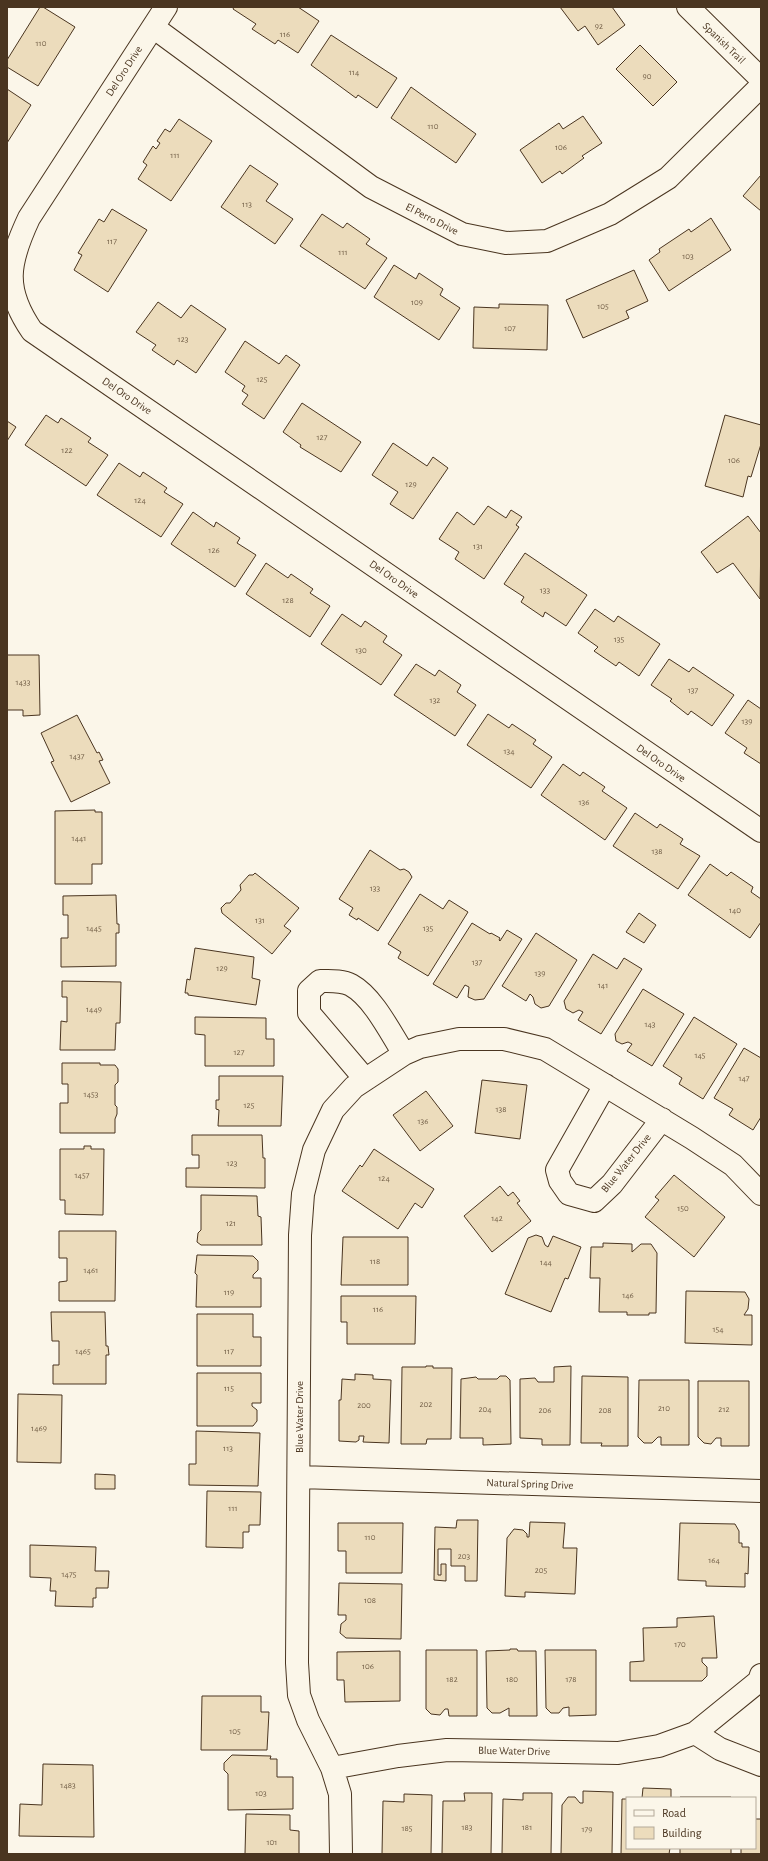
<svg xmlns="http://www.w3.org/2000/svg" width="768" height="1861" font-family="'Alegreya Sans',sans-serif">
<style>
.building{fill:#ecdcbc;stroke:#4a3520}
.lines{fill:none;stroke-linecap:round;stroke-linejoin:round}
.minor-casing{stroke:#4a3520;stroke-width:24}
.minor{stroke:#fbf6e9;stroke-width:22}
.labels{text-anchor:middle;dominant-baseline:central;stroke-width:3;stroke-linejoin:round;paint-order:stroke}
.number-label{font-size:9px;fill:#725f47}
.street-label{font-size:11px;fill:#4a3520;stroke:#fbf6e9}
</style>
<rect width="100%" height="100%" fill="#fbf6e9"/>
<!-- building -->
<path class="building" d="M40,7H43L75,27L38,86L7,67V60Z
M234,7H298L319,21L298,53L278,40L275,44L252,29L256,24L233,9Z
M560,7H612L625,25L598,45L585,26L578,31Z
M331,35L397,78L377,108L358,95L356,98L311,65Z
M640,45L677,82L653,106L616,69Z
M411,87L476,134L456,163L391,118Z
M7,89L31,105L7,143Z
M583,116L602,143L582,156L584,158L562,174L560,171L542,183L520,150L559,123L563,129Z
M179,119L212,141L171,201L138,179L147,165L143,162L153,146L156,149L160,143L157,141L165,129L170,132Z
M250,165L278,184L266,201L293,219L275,244L221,207Z
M761,175V211L743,196Z
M112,209L147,230L108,292L74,270L82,255L78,253L99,219L104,222Z
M322,214L343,228L347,223L370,239L366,244L387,258L365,289L300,246Z
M711,218L731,250L669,291L649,260L660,252L659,249L689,229L691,232Z
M394,265L416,279L419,273L443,289L440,295L460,308L439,340L374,297Z
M634,270L648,301L626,311L629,318L583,338L566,300Z
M158,302L181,318L191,305L226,329L196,373L177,360L174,365L152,350L156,345L136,332Z
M499,304L548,305L547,350L473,348L474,307L499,308Z
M245,341L279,364L286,355L300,365L264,419L242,404L248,395L242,391L245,386L225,372Z
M302,403L361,442L341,472L300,447L301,445L283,432Z
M46,415L58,423L61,418L91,438L88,442L108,455L86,486L25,445Z
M725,415L761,425V444L751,477L748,476L743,497L705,486Z
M7,421L16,427L7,441Z
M393,443L427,466L433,457L448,468L413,519L390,504L398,492L372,475Z
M119,463L140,477L143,472L167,488L164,492L183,504L161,537L97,495Z
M488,506L506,518L511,510L522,517L516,525L519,527L484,579L455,559L459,552L439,539L457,512L474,525Z
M193,512L214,527L216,522L240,538L237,543L256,555L235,587L171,544Z
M748,516L761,533L760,599L733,563L717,573L701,552Z
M525,553L587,595L566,626L545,612L543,617L521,602L524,597L504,584Z
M266,563L288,578L291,574L313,589L310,593L330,606L310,637L246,594Z
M595,609L614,622L618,616L660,644L639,676L619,662L616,666L594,651L598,647L578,633Z
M342,614L361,627L365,621L387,636L383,642L402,655L381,685L321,644Z
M7,655H39L40,715L23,716V710H7Z
M669,659L689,672L693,667L734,695L712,726L691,711L688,715L670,701L672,699L651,685Z
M416,664L435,676L439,670L461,685L457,692L476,705L455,736L394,695Z
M748,700L761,709V764L744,753L747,748L725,733Z
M488,714L509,728L512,724L536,740L533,744L552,757L531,788L467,745Z
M77,715L97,753L99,752L103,760L99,761L110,783L71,802L51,762L54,761L41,733Z
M563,764L580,776L583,772L605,787L602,791L627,808L605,840L541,795Z
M95,810V812H102V864H92V884H55V811Z
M635,813L657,828L660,824L683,839L680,844L700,856L678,889L613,846Z
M370,850L400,870L404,869L409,872L412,877L378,931L358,918L357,920L349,915L353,908L339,899Z
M710,864L727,876L731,872L753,887L751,892L761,899V922L750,938L688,895Z
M255,873L299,908L284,926L291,931L272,954L222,913L221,908L226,903H230L241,890L240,885L249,875H253Z
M420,894L443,909L449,900L468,912L428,976L398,958L401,952L388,944Z
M116,895L117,924H119V933H116V966L61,967V938H68V915H63V896Z
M639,913L656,925L644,943L626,932Z
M472,923L490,934L491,933L500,938L499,940L500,941L507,930L522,939L484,999L475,1000L468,997L469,987L465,985L457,998L433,984Z
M536,933L577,960L549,1006L541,1008L535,1004L533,997L530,994L526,1001L502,986Z
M195,948L254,957L252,978L260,980L256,1005L188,995V993H185L187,979L190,980Z
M593,954L617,969L624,958L642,969L601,1034L578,1020L583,1012L579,1010L573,1013L566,1009L564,1001Z
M62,981L121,982L120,1023H116L115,1050H60L61,1021L67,1022V997H62Z
M643,989L684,1014L652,1066L627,1051L632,1044L628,1042L622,1044L616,1041L615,1034Z
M195,1017L266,1018V1039H274V1066H205V1035L195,1034Z
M694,1017L737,1044L703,1099L679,1084L682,1078L663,1066Z
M744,1048L761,1058V1117L753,1130L729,1115L733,1109L714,1098Z
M62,1063H100V1065H115L118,1069V1082L115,1085V1105L117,1107V1114L115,1119V1133H60V1103H68V1084H62Z
M219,1076H283L281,1126H218L219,1110L216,1109V1100H219Z
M482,1080L527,1085L520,1139L475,1133Z
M426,1091L453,1126L420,1151L393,1115Z
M192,1135H262L263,1158H265V1188L186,1187V1168H199V1155H192Z
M84,1146H91V1149H104L103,1215L65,1214V1200H60V1149H84Z
M374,1149L434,1189L422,1208L415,1203L398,1229L342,1191L360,1165L362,1167Z
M674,1175L725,1217L694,1257L645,1217L659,1200L655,1197Z
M500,1186L508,1196L513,1192L520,1201L517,1203L531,1221L492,1252L464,1216Z
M201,1195L257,1196L258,1216L261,1217L262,1245H201L197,1242L198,1233L201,1230Z
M59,1231H116L115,1301H59V1282L67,1281V1258H59Z
M536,1235L542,1237L545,1245L548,1247L553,1236L581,1247L568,1279L565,1278L551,1312L505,1294L528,1238Z
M343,1237H408V1285H341Z
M603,1243L632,1244V1252L641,1244H651L657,1253L656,1313H649V1315H627V1312H599L600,1278H590L591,1247H603Z
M197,1255L253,1256L258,1261V1270L253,1275V1278H261V1307H196L197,1275L195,1273Z
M686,1291L745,1292L749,1299L748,1309L744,1315H752V1345L685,1343Z
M341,1296H416L415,1344H347V1322H341Z
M51,1312H105L106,1346H108L109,1355H106V1384H53V1365H59V1341H52Z
M197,1314H253V1337H261V1366H197Z
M426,1366H433V1368H452L451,1439H427L426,1444H401L402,1367H426Z
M571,1366L570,1445H542V1439L520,1438V1379L535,1378L538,1382H554V1367Z
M197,1373H261V1403H252V1406L257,1410V1421L253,1426H197Z
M355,1374L373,1375V1379L391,1380L389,1443L363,1442L364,1436H359V1440L356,1442L339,1441V1400H341L342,1379L355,1380Z
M500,1376H506L510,1380L511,1444L483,1445V1438H460L461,1379L476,1377L478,1379H497Z
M582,1376L628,1377V1446H601L602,1443H581Z
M639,1380H689V1445H661V1437H658L652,1443H644L638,1437Z
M698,1381H749V1446H721V1438H716L711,1444L704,1443L698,1437Z
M18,1394L62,1395L61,1463L17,1462Z
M196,1431L260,1433L258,1486L189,1485V1464H196Z
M95,1474L115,1475V1489H95Z
M207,1491L261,1492L260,1525H249V1532H243V1548L206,1547Z
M457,1520H478L477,1581H465V1566H451V1549H438V1575H441V1564H446V1581L434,1580L435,1527L456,1528Z
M530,1522L565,1523L563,1548H577L575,1594L525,1592V1597L505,1596L507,1538L514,1529L523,1530L527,1534V1537H529Z
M338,1523H403L402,1573H346V1551H338Z
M680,1523L735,1524L739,1531V1543H742V1547H749L748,1574L745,1573V1587L706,1586V1581L678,1580Z
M30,1545L96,1547L95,1571H109L108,1588H96V1598H93V1607L55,1606L56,1591H50L51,1578L30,1577Z
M339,1583L402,1584L401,1639L346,1638L340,1633L341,1624L346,1620V1615H338Z
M714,1616L717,1658H702V1662L707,1667V1676L702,1681H630V1662L644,1661L643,1628L677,1627V1618Z
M510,1649H517L518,1651H536L537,1716H509V1708L500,1713H492L487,1708L486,1651L510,1650Z
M426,1650H477V1716H449L448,1709H445L440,1715L431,1714L426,1709Z
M545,1650H596V1715L569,1716V1707L563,1708L559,1713H551L546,1708Z
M400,1651V1701L345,1702L344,1680H337V1652Z
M202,1696H261V1712H269L267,1750H201Z
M232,1755L271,1756L270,1759H277V1777H293V1809L228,1810V1774L224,1770V1763Z
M43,1764L93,1765L94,1837L19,1836L20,1804L42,1805Z
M643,1788L671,1789V1798H642Z
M583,1791L613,1792L612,1854H561L562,1805L568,1797H575L580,1803H583Z
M464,1793H492L491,1854H442L443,1801H465Z
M523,1793H552L551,1854H502L503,1799L523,1800Z
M404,1794L432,1795L431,1854H382L383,1801L404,1802Z
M680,1797H731V1798H680Z
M622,1799H627V1848H670L669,1854H621Z
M246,1814L290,1815V1830L299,1831V1854H245Z
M755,1819H761V1854H741V1848H755Z
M680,1848H731V1854H680Z"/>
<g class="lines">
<!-- minor casing -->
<g class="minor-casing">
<path id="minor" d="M166,7L29,218C8,263 3,289 32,331L761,831
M688,7L761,79
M153,27L371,187L462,234L506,243L547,241L610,214L668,178L761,86
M365,1079L309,1013V991L320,981C330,981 342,980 351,985C373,997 390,1032 404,1054
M605,1085L557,1170L560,1181L569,1194L594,1201L612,1184L662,1119
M299,1477L761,1491
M695,1733L720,1749L761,1765
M332,1768L398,1756L447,1750L618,1753L659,1746L695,1733L759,1681L761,1675
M341,1854L340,1794L332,1768L308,1720L299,1695L297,1663L300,1235L303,1194L314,1150L333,1110L354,1087L404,1054L420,1047L459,1039H504L545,1049L692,1138L733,1165L761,1194"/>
</g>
<!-- minor -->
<use href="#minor" class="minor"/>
</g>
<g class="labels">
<!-- number labels -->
<g class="number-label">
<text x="599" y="26">92</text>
<text x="285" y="34">116</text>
<text x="41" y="43">110</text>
<text x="354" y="72">114</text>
<text x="647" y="76">90</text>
<text x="433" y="126">110</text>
<text x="561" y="147">106</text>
<text x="175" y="155">111</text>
<text x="247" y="204">113</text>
<text x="112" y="241">117</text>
<text x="343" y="252">111</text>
<text x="688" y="256">103</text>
<text x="417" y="302">109</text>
<text x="603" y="306">105</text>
<text x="510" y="328">107</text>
<text x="183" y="339">123</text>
<text x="262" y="379">125</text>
<text x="322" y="437">127</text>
<text x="67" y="450">122</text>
<text x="734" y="460">106</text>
<text x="411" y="484">129</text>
<text x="140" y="500">124</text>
<text x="478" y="546">131</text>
<text x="214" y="550">126</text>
<text x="545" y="590">133</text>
<text x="288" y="600">128</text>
<text x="619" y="639">135</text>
<text x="361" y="650">130</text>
<text x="23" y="682">1433</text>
<text x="693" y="690">137</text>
<text x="435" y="700">132</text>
<text x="747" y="721">139</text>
<text x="509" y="751">134</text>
<text x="77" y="756">1437</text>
<text x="584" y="802">136</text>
<text x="79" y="838">1441</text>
<text x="657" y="851">138</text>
<text x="375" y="888">133</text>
<text x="735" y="910">140</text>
<text x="260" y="920">131</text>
<text x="94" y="928">1445</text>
<text x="428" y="928">135</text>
<text x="477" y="962">137</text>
<text x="222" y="968">129</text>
<text x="540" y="973">139</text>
<text x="603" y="985">141</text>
<text x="94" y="1009">1449</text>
<text x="650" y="1024">143</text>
<text x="239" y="1052">127</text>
<text x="700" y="1055">145</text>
<text x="744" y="1078">147</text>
<text x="91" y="1094">1453</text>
<text x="249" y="1105">125</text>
<text x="501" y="1109">138</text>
<text x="423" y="1121">136</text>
<text x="232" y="1163">123</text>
<text x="82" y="1175">1457</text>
<text x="384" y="1178">124</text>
<text x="683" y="1208">150</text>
<text x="497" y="1218">142</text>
<text x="231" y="1223">121</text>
<text x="375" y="1261">118</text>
<text x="546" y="1262">144</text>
<text x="91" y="1270">1461</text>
<text x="229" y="1292">119</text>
<text x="628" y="1295">146</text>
<text x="378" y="1309">116</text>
<text x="718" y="1329">154</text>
<text x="83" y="1351">1465</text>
<text x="229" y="1351">117</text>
<text x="229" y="1388">115</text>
<text x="426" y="1404">202</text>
<text x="364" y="1405">200</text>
<text x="664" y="1408">210</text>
<text x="485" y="1409">204</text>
<text x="724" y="1409">212</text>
<text x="545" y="1410">206</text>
<text x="605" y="1410">208</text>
<text x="39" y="1428">1469</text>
<text x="228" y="1448">113</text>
<text x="233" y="1508">111</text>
<text x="370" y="1537">110</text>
<text x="464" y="1556">203</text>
<text x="714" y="1560">164</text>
<text x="541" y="1570">205</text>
<text x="69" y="1574">1475</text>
<text x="370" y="1600">108</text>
<text x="680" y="1644">170</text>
<text x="368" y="1666">106</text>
<text x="452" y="1679">182</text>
<text x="512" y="1679">180</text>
<text x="571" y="1679">178</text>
<text x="235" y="1731">105</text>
<text x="68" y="1785">1483</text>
<text x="261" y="1793">103</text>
<text x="467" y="1827">183</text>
<text x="527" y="1827">181</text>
<text x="407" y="1828">185</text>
<text x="587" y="1829">179</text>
<text x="272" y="1842">101</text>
</g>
<!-- street labels -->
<g class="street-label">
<text transform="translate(724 43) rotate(44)">Spanish Trail</text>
<text transform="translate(124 71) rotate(-57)">Del Oro Drive</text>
<text transform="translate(432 219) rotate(27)">El Perro Drive</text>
<text transform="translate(127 396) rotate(34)">Del Oro Drive</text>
<text transform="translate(394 579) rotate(35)">Del Oro Drive</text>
<text transform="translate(661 763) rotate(35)">Del Oro Drive</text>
<text transform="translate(626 1163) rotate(-51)">Blue Water Drive</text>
<text transform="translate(299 1417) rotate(-90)">Blue Water Drive</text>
<text transform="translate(530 1484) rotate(2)">Natural Spring Drive</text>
<text transform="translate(514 1751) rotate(1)">Blue Water Drive</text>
</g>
</g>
<!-- border -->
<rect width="768" height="1861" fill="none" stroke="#4a3520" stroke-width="16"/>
<!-- legend -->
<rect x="626" y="1797" width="130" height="52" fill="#fbf6e9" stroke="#b4a999"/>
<rect x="634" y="1810" width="20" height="6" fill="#fbf6e9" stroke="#b4a999"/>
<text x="662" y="1817" font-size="12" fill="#4a3520">Road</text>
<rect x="634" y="1827" width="20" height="12" fill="#ecdcbc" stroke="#b4a999"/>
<text x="662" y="1837" font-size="12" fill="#4a3520">Building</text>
</svg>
